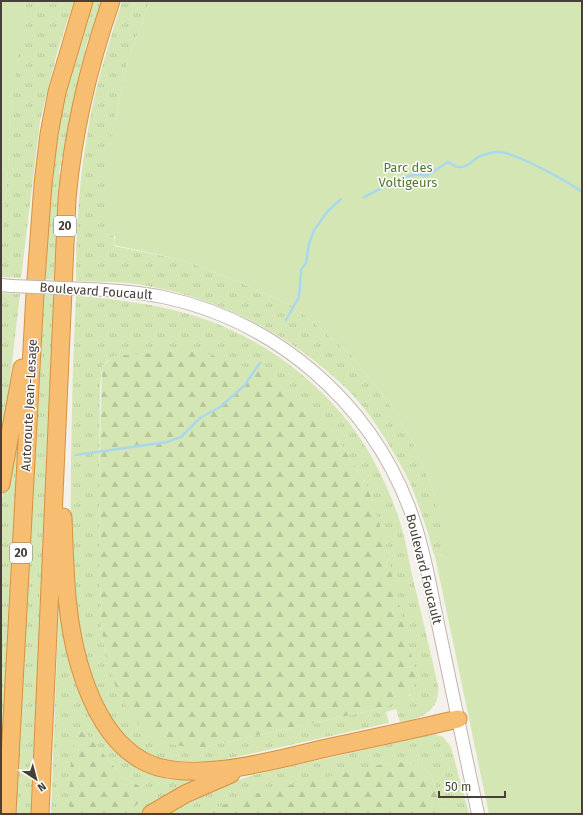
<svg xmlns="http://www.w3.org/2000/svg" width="583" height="815" font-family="'Fira Sans',sans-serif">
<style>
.grass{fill:url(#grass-tufts);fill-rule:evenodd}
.forest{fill:url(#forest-firs)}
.green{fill:#d5e6b5}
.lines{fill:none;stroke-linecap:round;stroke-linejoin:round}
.stream{stroke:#a9d8ed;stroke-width:2.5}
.tertiary-casing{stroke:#bfb7ad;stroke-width:14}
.motorway-casing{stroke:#d69141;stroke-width:19}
.tertiary{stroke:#fff;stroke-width:12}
.motorway{stroke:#f7be72;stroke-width:17}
.tertiary-bridge-casing{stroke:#bfb7ad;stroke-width:14;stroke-linecap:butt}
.tertiary-bridge{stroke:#fff;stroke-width:12}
.labels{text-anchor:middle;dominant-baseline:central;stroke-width:3;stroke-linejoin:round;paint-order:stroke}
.shield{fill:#fff;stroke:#7f7974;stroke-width:1}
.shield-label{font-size:12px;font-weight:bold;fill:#484038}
.park-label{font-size:13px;fill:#51772d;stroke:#fff}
.street-label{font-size:13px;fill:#484038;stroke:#fff}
</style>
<defs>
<pattern id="grass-tufts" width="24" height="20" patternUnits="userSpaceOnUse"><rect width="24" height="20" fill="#d5e6b5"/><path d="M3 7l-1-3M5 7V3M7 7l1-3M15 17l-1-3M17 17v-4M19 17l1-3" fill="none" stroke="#b8c69c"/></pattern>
<pattern id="forest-firs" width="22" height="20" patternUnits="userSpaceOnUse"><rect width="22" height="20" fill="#d5e6b5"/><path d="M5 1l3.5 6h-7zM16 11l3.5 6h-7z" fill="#b8c69c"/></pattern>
</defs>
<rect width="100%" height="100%" fill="#f4f0ea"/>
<!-- grass -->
<path class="grass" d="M26,1H74L58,49L40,121L21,278L1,277V244L8,170L12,96Z
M92,1H102L85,49V59L65,151L61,159L63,166H60L59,173L62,178L56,280L44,279L56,137L65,93Z
M122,1H150L129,57L111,135L114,246L183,260L241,283L295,307L351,355L386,399L411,438L434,493L448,555L435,556C431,548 430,538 427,530C420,510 414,489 404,471C388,442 369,410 345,387C290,335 222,299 148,286C125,281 100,282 76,281C76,230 79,180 88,130C95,86 109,43 122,1Z
M1,293L20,294L1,455Z
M42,295H55L32,814H16Z
M76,296C119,299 163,305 204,319C275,343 345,401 378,469C388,489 398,512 403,533C407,547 409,561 412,575C421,612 430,649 438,686C441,710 420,720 400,722L396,709L386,712L389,723L204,764C184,764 160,764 142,753C137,750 132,743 127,739C64,676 71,543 71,460C72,405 73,351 76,296ZM108,360L331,429L367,485L411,695L383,708L199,748L105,653L101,624L99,483L100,385L102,367Z
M13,450L18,453L1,761V503Z
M59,600L64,616L122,753L211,775L143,814H126L140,802L138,785L124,778L87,735L73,748L69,814H51Z
M434,734L443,737L451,747L469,814H442C434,779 434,761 392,762L232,801L204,814H164L210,790L253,775Z"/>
<!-- forest -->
<path class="forest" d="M180,351L205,353L263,373L300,397L331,429L367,485L379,522L416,674C414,700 405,698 383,708L199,748L167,744L139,725L118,693L105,653L101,624L99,483L102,367L113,356Z
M79,732H83L87,735L124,778L138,785L143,792L140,802L126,814H69C69,798 69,742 79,732Z
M392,762C434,761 434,779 442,814H204L232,801L265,791Z"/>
<!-- green -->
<path class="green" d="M1,1H26L12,100L8,170L1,244Z
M150,1H582V814H489L435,556L447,555L434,493L411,438L386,399L351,355L295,307L241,283L183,260L114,245L115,236H106L105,199L111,135L129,57Z"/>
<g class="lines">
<!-- stream -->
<path class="stream" d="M364,197C382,189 407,170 426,176L448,162C451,163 455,167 459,167C467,168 472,161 478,157C483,155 493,152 499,152C514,152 569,182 582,192
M286,320L299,297L301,270L306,263L309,244L314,230L328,211L341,199
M76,455L167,442L181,437L200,418L220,407L244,386L260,363"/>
<!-- tertiary casing -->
<g class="tertiary-casing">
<path id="tertiary" d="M1,285L11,286
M87,289C112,290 138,292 163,297C275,321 368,400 409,507C423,544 430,585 438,624C451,687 465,751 478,814"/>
</g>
<!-- motorway casing -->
<g class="motorway-casing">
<path id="motorway" d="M1,484L22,368
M63,517C65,566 65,616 79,664C90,702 109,745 147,763C195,785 281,758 331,747C373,738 416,729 458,719
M7,814L35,293L43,184L49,134L57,92L84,1
M40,814L67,199C73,131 89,65 111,1
M151,814L185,794L231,774"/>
</g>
<!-- tertiary -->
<use href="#tertiary" class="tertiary"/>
<!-- motorway -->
<use href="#motorway" class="motorway"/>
<!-- tertiary-bridge casing -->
<g class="tertiary-bridge-casing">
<path id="tertiary-bridge" d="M11,286L87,289"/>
</g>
<!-- tertiary-bridge -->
<use href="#tertiary-bridge" class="tertiary-bridge"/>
</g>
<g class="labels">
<!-- shield labels -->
<g class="shield">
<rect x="54" y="216" width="22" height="20" rx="3"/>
<rect x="10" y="543" width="22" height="20" rx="3"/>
</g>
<g class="shield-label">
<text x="65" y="226">20</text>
<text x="21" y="553">20</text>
</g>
<!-- park labels -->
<g class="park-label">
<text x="408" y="167">Parc des<tspan x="408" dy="15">Voltigeurs</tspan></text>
</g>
<!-- street labels -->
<g class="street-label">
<text transform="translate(96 291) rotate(4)">Boulevard Foucault</text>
<text transform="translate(29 405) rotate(-87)">Autoroute Jean-Lesage</text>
<text transform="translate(424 569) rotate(76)">Boulevard Foucault</text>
</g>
</g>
<!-- border -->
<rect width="583" height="815" fill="none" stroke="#484038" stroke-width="4"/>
<!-- north arrow -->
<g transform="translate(36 779) rotate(144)" stroke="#ffffff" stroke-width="3" paint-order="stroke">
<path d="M0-3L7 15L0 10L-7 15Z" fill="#484038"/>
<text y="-6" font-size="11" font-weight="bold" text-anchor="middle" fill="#484038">N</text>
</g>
<!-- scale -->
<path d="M439 791v6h66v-6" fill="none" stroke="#484038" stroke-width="2"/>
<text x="445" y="791" font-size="12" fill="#484038" stroke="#ffffff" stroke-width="3" paint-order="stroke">50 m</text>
</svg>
